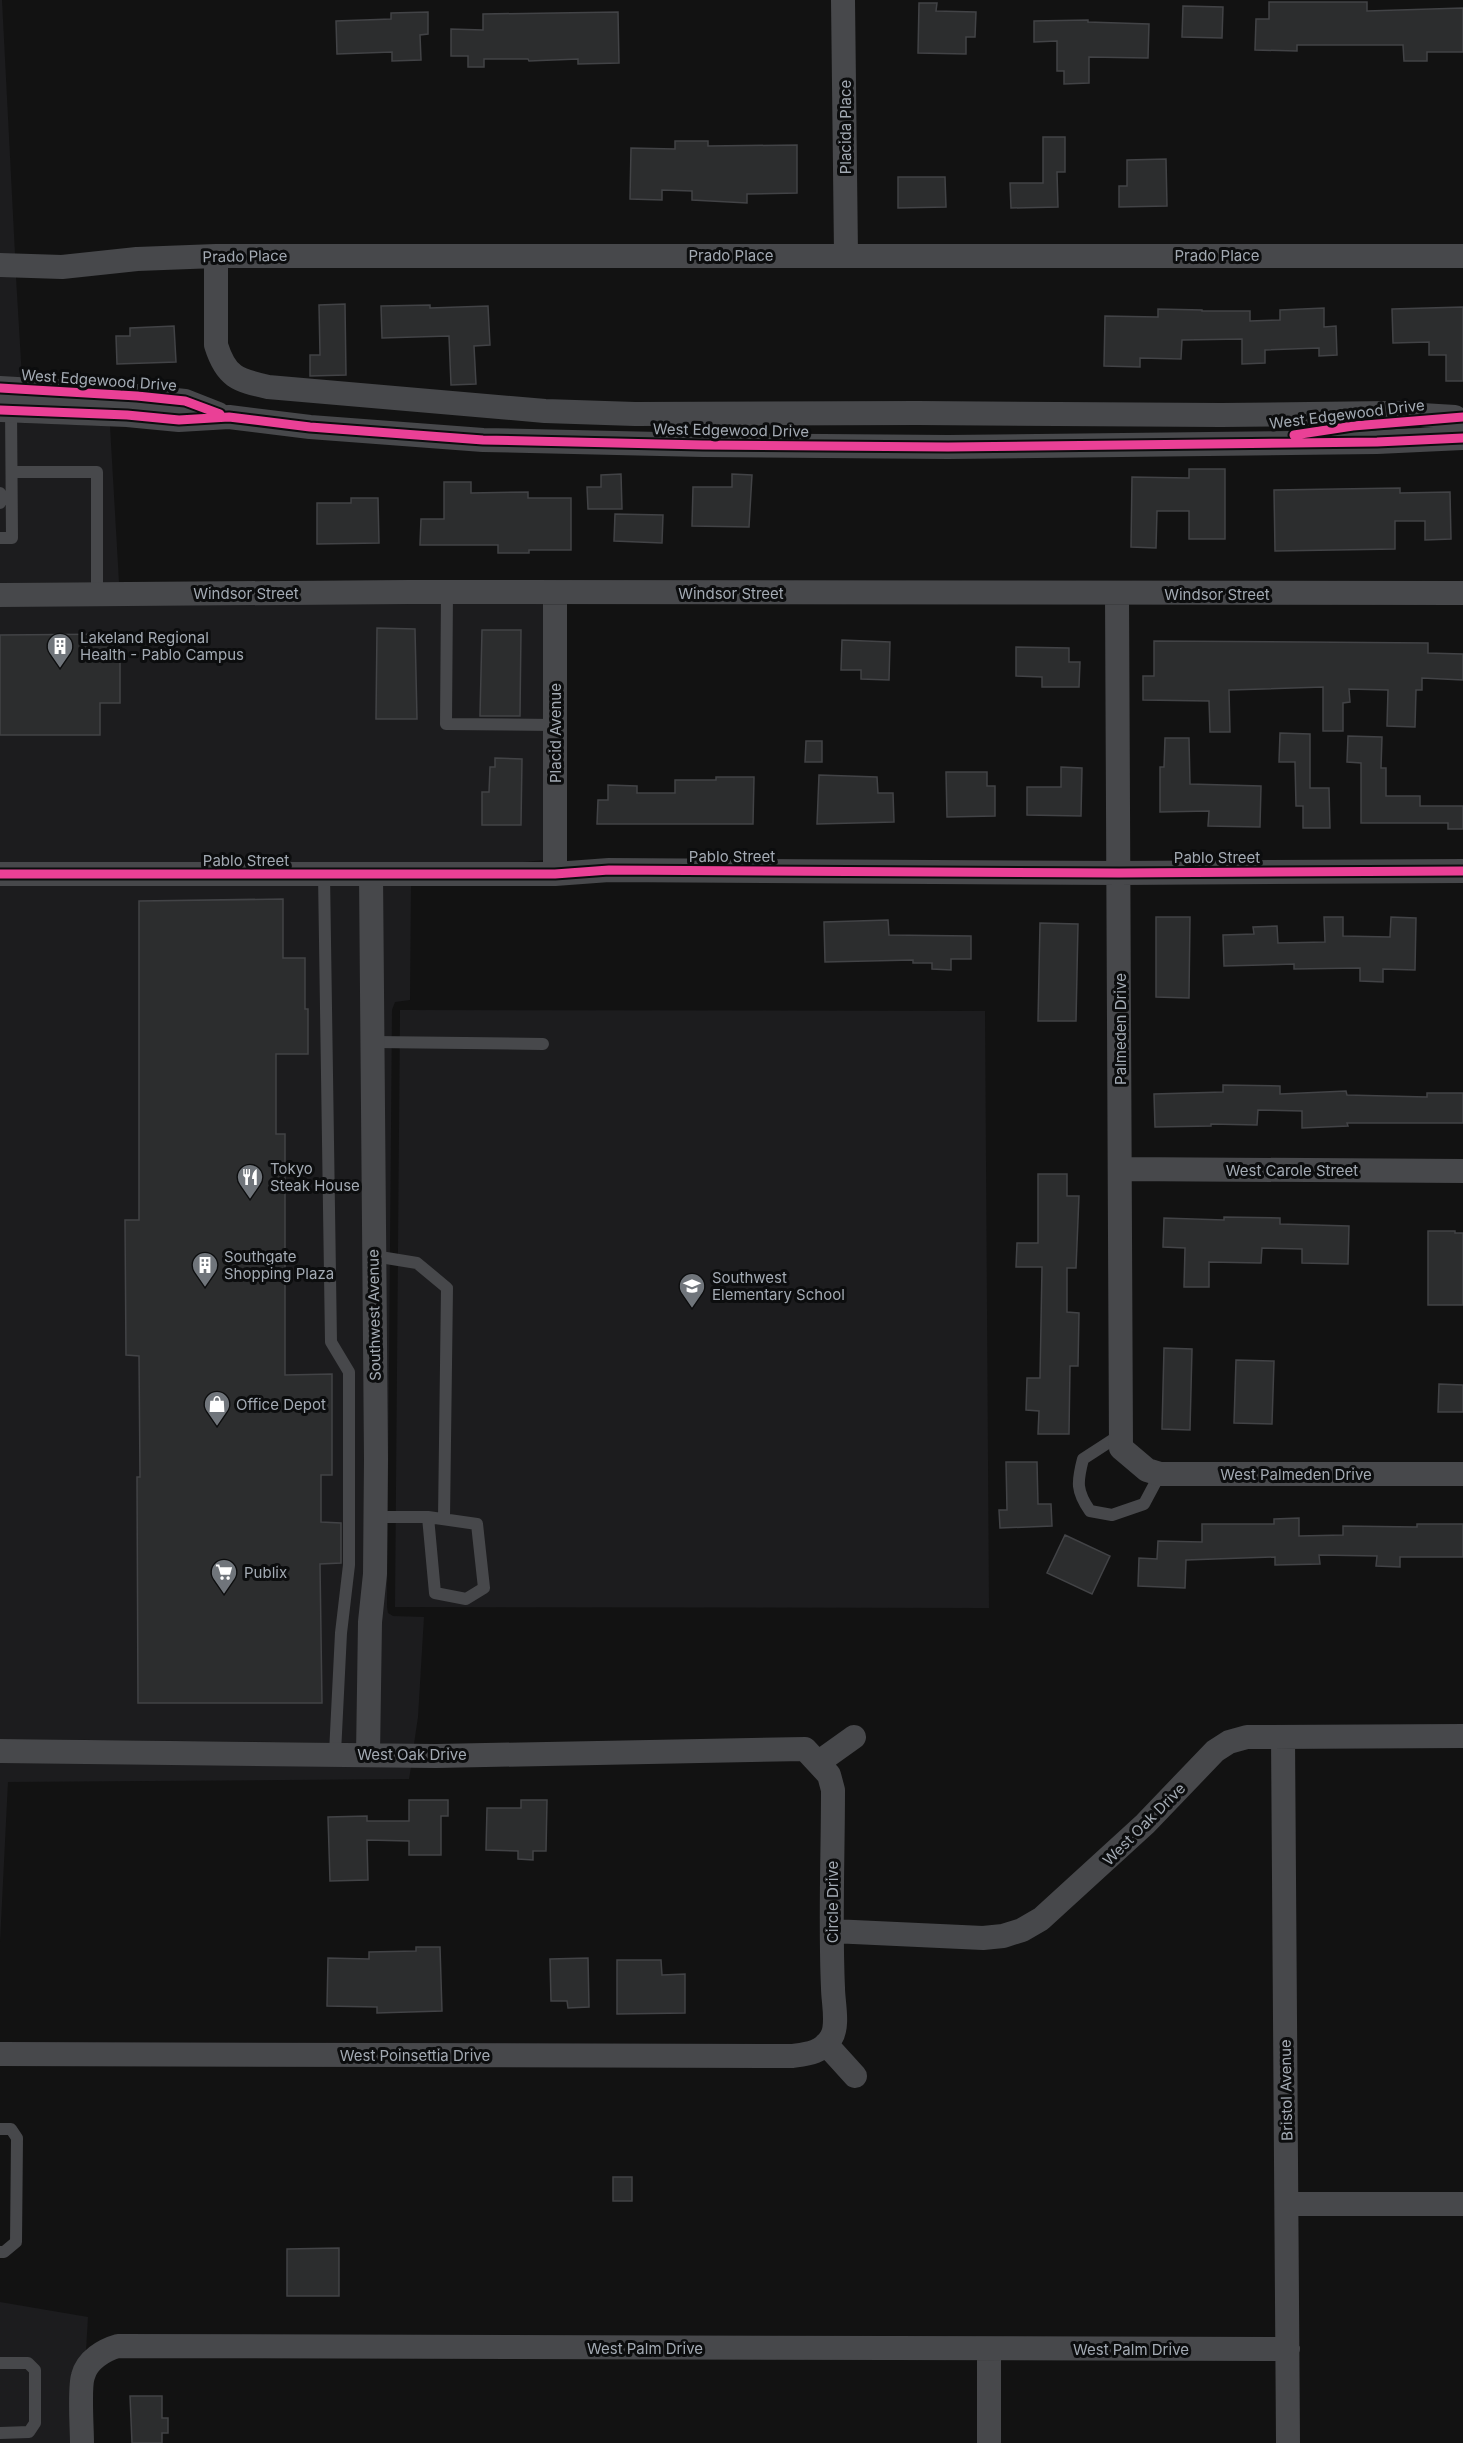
<svg xmlns="http://www.w3.org/2000/svg" width="1463" height="2443" font-family="Inter,sans-serif">
<style>
.built{fill:#1c1c1e}
.building{fill:#2c2d2e;stroke:#424346;stroke-width:1.5}
.lines{fill:none;stroke-linecap:round;stroke-linejoin:round}
.lane{stroke:#47484b;stroke-width:12}
.street{stroke:#47484b;stroke-width:24}
.cycleway-casing{stroke:#0c0d0e;stroke-width:13}
.cycleway{stroke:#ea4096;stroke-width:9}
.labels{text-anchor:middle;dominant-baseline:central;stroke-width:6;stroke-linejoin:round;paint-order:stroke}
.street-label{font-size:15px;fill:#a3aab3;stroke:#0c0d0e}
.poi-label{font-size:15px;fill:#a3aab3;stroke:#0c0d0e;text-anchor:start}
</style>
<rect width="100%" height="100%" fill="#121212"/>
<!-- built -->
<path class="built" d="M0,0H2L15,254L0,253Z
M0,276L16,277L22,378L0,377Z
M0,422L110,426L119,582L0,583Z
M408,603L544,604L545,860L513,863H0V606Z
M361,885L365,1573L358,1743L0,1739V886Z
M382,885H411L410,1000L395,1002L392,1010L387,1607L388,1613L393,1616L424,1617L418,1717L414,1744H378Z
M400,1010L985,1011L989,1608L395,1607Z
M0,1762L411,1767L409,1779L8,1782L0,1942Z
M0,2302L88,2317L86,2351L72,2443H0Z"/>
<!-- building -->
<path class="building" d="M1269,2H1367V11L1463,8V52H1427V61H1404L1403,45H1297V51L1255,50L1256,19H1269Z
M919,3H937L936,11L976,12L975,37H966V54L918,53Z
M1183,6L1223,7L1222,38L1182,37Z
M428,12V34L420,35L421,60L392,61V52L337,54L336,21L391,19V13Z
M618,12L619,63L578,64V59L529,61L528,59H484V67H468V56H451V29L483,30V14Z
M1088,20V22L1149,24L1148,58L1089,57V83L1064,84V71H1057V41L1034,42V21Z
M1043,137H1065V172H1057L1058,207L1011,208L1010,183H1043Z
M675,141H708V146L797,145V193L747,194V203L692,200V191L662,190V200L630,199L631,148L675,149Z
M1166,159L1167,206L1119,207V186H1127V160Z
M898,177H945L946,207L898,208Z
M345,304L346,375L310,376V355H320L319,305Z
M430,305V308L488,306L490,345L474,346L476,384L451,385L449,336L382,338L381,306Z
M1463,307V381H1446V355H1429V342L1393,343L1392,309Z
M1324,308V327L1336,326L1337,355L1319,356V348L1265,350V363L1242,364V339L1182,340L1181,359L1140,358V367L1104,366L1105,316L1158,317V309L1202,310V311H1250V321L1280,320V310Z
M174,326L176,362L117,364L116,336H130V328Z
M1189,469H1225V539H1189V511H1157L1156,548L1131,547L1132,477L1189,478Z
M621,474L622,509H588L587,487H601V475Z
M732,474L752,475L749,527L692,526L693,487H732Z
M444,482H471V493L528,492V498H571V550H529V553H498V545H420L421,519H444Z
M1400,488V493L1450,492L1451,539L1425,540V521H1395V549L1275,551L1274,490Z
M351,498H378L379,543L317,544V503H351Z
M615,514L663,515L662,543L614,541Z
M377,628L415,629L417,719H376Z
M482,630H521L520,716H480Z
M120,634V703H100V735H0V635Z
M842,640L890,642L889,680L861,679V670H841Z
M1154,641L1428,643V653L1463,654V680L1422,678V690H1416L1415,727L1387,726L1388,690L1349,689L1350,702L1343,703V731H1323V687L1229,690L1230,732H1210L1209,701L1143,700V676H1154Z
M1016,647L1069,648V662H1080L1079,687H1042V677L1016,676Z
M1280,733L1310,734V788H1329L1330,828H1303V806H1296L1295,762H1279Z
M1348,736L1382,737L1381,768H1386V796H1420V806H1463V829H1448V823H1361V763L1347,762Z
M1165,738H1189L1190,784L1261,786L1260,827L1208,826L1209,811L1160,812V767H1164Z
M806,741H822V762H805Z
M495,758L522,759L521,825H482V792H489L490,767H495Z
M1061,767L1082,768L1081,816L1027,815V787H1061Z
M946,772H987V786H995V816L947,817Z
M819,775L877,777L878,793H893L894,822L817,824Z
M716,777H754L753,824H597L598,800H608V785L637,786V793H675V780H716Z
M283,899V958H305V1009H308V1054H276V1134H285V1375L332,1374V1475H321V1522L341,1523V1563L320,1564L322,1703H138L137,1477H140L139,1356L126,1355L125,1220H139V901Z
M1156,917H1190L1189,998L1156,997Z
M1324,917H1343V936L1390,937L1391,917L1416,918L1415,970L1383,969V982L1360,981V968L1294,969V964L1224,966L1223,935L1254,934L1253,927L1277,926L1278,943L1325,942Z
M888,920L889,935L971,936V959H951V970L932,969V963H913V960L825,962L824,922Z
M1040,923L1078,924L1076,1021H1038Z
M1223,1085L1280,1086V1094L1346,1091L1347,1095L1427,1097V1093H1463V1123H1347L1348,1126L1302,1128V1111L1258,1110L1257,1125L1211,1124V1126L1155,1127L1154,1094L1223,1092Z
M1038,1174H1067V1196H1079L1076,1268H1067V1312L1079,1313L1078,1366H1070L1069,1434H1038L1039,1411L1026,1410L1027,1378H1040L1042,1267H1016L1017,1243H1038Z
M1224,1217L1280,1218V1224L1349,1226L1348,1264L1302,1263V1249L1262,1248L1261,1263L1209,1262V1287H1184L1185,1248L1163,1247L1164,1218L1224,1220Z
M1428,1231H1455V1233H1463V1305H1428Z
M1164,1348L1192,1349L1190,1430L1162,1429Z
M1236,1360L1274,1361L1272,1424L1234,1423Z
M1439,1384L1463,1385V1412H1438Z
M1006,1462H1037L1038,1504H1051L1052,1526L1000,1528L999,1510H1007Z
M1299,1518V1536L1343,1535V1526L1417,1527V1524H1463V1557H1400V1567L1376,1566L1377,1556L1319,1555L1320,1564L1275,1565V1557L1186,1560L1185,1588L1138,1586L1139,1558L1157,1559L1158,1541L1202,1542V1524H1274V1519Z
M1065,1535L1110,1556L1092,1594L1047,1573Z
M409,1800H448V1816H441V1855H409V1841L367,1840L368,1880L330,1881L328,1817L367,1816V1821H409Z
M521,1800H547L546,1851H533V1860L518,1859V1851L486,1850L487,1808H521Z
M416,1947H440L442,2011L377,2013V2007L327,2006L328,1958L369,1959V1952L416,1951Z
M588,1958L589,2007L568,2008L567,2001H551L550,1959Z
M617,1960H661L662,1975L685,1974V2013L617,2014Z
M613,2177H632V2201H613Z
M339,2248V2296H287V2249Z
M130,2396H162V2418H168V2433H162V2443H132Z"/>
<g class="lines">
<!-- lane -->
<path class="lane" d="M12,472H97V594
M0,493V503
M0,538H12L11,408
M447,592L446,724L555,725
M324,874L331,1342L349,1372V1565L341,1633L335,1753
M374,1042L543,1044
M374,1256L417,1263L447,1288L444,1518
M1120,1435L1083,1459C1077,1482 1076,1491 1090,1511L1112,1515L1144,1504L1160,1474
M375,1517H428L477,1524L484,1588L466,1599L435,1593L428,1517
M0,2129H11L17,2138L16,2242L4,2252H0
M0,2363H28L35,2370V2423L29,2432L0,2433"/>
<!-- street -->
<path class="street" d="M843,0L846,254
M216,256V345C226,377 237,380 268,387L545,411L635,414L917,413L1221,415L1388,413L1455,417
M0,265L62,267L137,259L216,256H1463
M0,388L137,396L185,401L218,414
M0,410L127,415L179,420L229,417L310,427L483,440L703,445L948,447L1377,442L1463,438
M555,593V874
M1117,594L1121,1448L1147,1470L1160,1474H1463
M0,595L408,592L1463,593
M0,874H555L609,870L1119,873L1463,871
M1121,1169L1463,1171
M1283,1737L1288,2443
M0,1751L436,1756L805,1749L829,1775L833,1790C833,1856 830,1922 833,1988C833,2002 839,2026 831,2038C822,2053 807,2054 792,2056L0,2054
M368,1755L370,1622L375,1574L376,1459L371,874
M819,1762L854,1737
M832,1931L983,1938L1003,1936L1022,1930L1041,1919L1145,1824L1215,1751L1229,1742L1247,1737L1463,1736
M826,2044L855,2076
M1287,2204H1463
M989,2349V2443
M82,2443C82,2428 79,2388 83,2376C87,2360 104,2350 118,2346L1288,2349"/>
<!-- cycleway casing -->
<g class="cycleway-casing">
<path id="cycleway" d="M0,388L137,396L185,401L220,414
M0,410L127,415L179,420L229,417L310,427L483,440L703,445L948,447L1377,442L1463,438
M1294,435L1353,426L1463,417
M0,874H555L609,870L1119,873L1463,871"/>
</g>
<!-- cycleway -->
<use href="#cycleway" class="cycleway"/>
</g>
<!-- icons -->
<defs>
<g id="building-pin" transform="scale(1.35)"><path d="M0 17L-7.5 6A9.5 9.5 0 1 1 7.5 6Z" fill="#70757b" stroke="#0c0d0e"/><path d="M-4-6H4V6H1V3H-1V6H-4ZM-2.5-4.3h1.7v1.8h-1.7ZM.8-4.3h1.7v1.8H.8ZM-2.5-1h1.7V.8h-1.7ZM.8-1h1.7V.8H.8Z" fill="#fff"/></g>
<g id="restaurant-pin" transform="scale(1.35)"><path d="M0 17L-7.5 6A9.5 9.5 0 1 1 7.5 6Z" fill="#70757b" stroke="#0c0d0e"/><path d="M-5-6h1v4h1v-4h1v4h1v-4h1v5L-1.5 .5V6h-2V.5L-5-1ZM5-6V6H3V1.5H1.5Q1.5-4 5-6Z" fill="#fff"/></g>
<g id="school-pin" transform="scale(1.35)"><path d="M0 17L-7.5 6A9.5 9.5 0 1 1 7.5 6Z" fill="#70757b" stroke="#0c0d0e"/><path d="M0-5L7-2L0 1L-7-2ZM-4 1L0 2.5L4 1V4Q0 6-4 4Z" fill="#fff"/></g>
<g id="shop-pin" transform="scale(1.35)"><path d="M0 17L-7.5 6A9.5 9.5 0 1 1 7.5 6Z" fill="#70757b" stroke="#0c0d0e"/><path d="M-5-2.5h2.3a2.7 3.5 0 0 1 5.4 0H5L5.5 6h-11ZM-1.5-2.5h3a1.5 2.3 0 0 0-3 0Z" fill="#fff"/></g>
<g id="supermarket-pin" transform="scale(1.35)"><path d="M0 17L-7.5 6A9.5 9.5 0 1 1 7.5 6Z" fill="#70757b" stroke="#0c0d0e"/><path d="M-6-5.5h2.5l.6 2H6L4.5 2H-2.5L-4.4-4H-6ZM-1.5 3.2a1.3 1.3 0 1 0 .1 0ZM3 3.2a1.3 1.3 0 1 0 .1 0Z" fill="#fff"/></g>
</defs>
<g fill-rule="evenodd">
<use href="#building-pin" x="60" y="646"/>
<use href="#restaurant-pin" x="250" y="1177"/>
<use href="#building-pin" x="205" y="1265"/>
<use href="#school-pin" x="692" y="1286"/>
<use href="#shop-pin" x="217" y="1404"/>
<use href="#supermarket-pin" x="224" y="1572"/>
</g>
<g class="labels">
<!-- street labels -->
<g class="street-label">
<text transform="translate(845 127) rotate(-90)">Placida Place</text>
<text x="731" y="255">Prado Place</text>
<text x="1217" y="255">Prado Place</text>
<text transform="translate(245 256) rotate(-1)">Prado Place</text>
<text transform="translate(99 380) rotate(4)">West Edgewood Drive</text>
<text transform="translate(1347 414) rotate(-7)">West Edgewood Drive</text>
<text transform="translate(731 430) rotate(1)">West Edgewood Drive</text>
<text x="246" y="593">Windsor Street</text>
<text x="731" y="593">Windsor Street</text>
<text x="1217" y="594">Windsor Street</text>
<text transform="translate(555 733) rotate(-90)">Placid Avenue</text>
<text x="732" y="856">Pablo Street</text>
<text x="1217" y="857">Pablo Street</text>
<text x="246" y="860">Pablo Street</text>
<text transform="translate(1120 1029) rotate(-90)">Palmeden Drive</text>
<text x="1292" y="1170">West Carole Street</text>
<text transform="translate(374 1315) rotate(-91)">Southwest Avenue</text>
<text x="1296" y="1474">West Palmeden Drive</text>
<text x="412" y="1754">West Oak Drive</text>
<text transform="translate(1144 1824) rotate(-45)">West Oak Drive</text>
<text transform="translate(832 1902) rotate(-90)">Circle Drive</text>
<text x="415" y="2055">West Poinsettia Drive</text>
<text transform="translate(1286 2090) rotate(-91)">Bristol Avenue</text>
<text x="645" y="2348">West Palm Drive</text>
<text x="1131" y="2349">West Palm Drive</text>
</g>
<!-- poi labels -->
<g class="poi-label">
<text x="80" y="637">Lakeland Regional<tspan x="80" dy="17">Health - Pablo Campus</tspan></text>
<text x="270" y="1168">Tokyo<tspan x="270" dy="17">Steak House</tspan></text>
<text x="224" y="1256">Southgate<tspan x="224" dy="17">Shopping Plaza</tspan></text>
<text x="712" y="1277">Southwest<tspan x="712" dy="17">Elementary School</tspan></text>
<text x="236" y="1404">Office Depot</text>
<text x="244" y="1572">Publix</text>
</g>
</g>
</svg>
